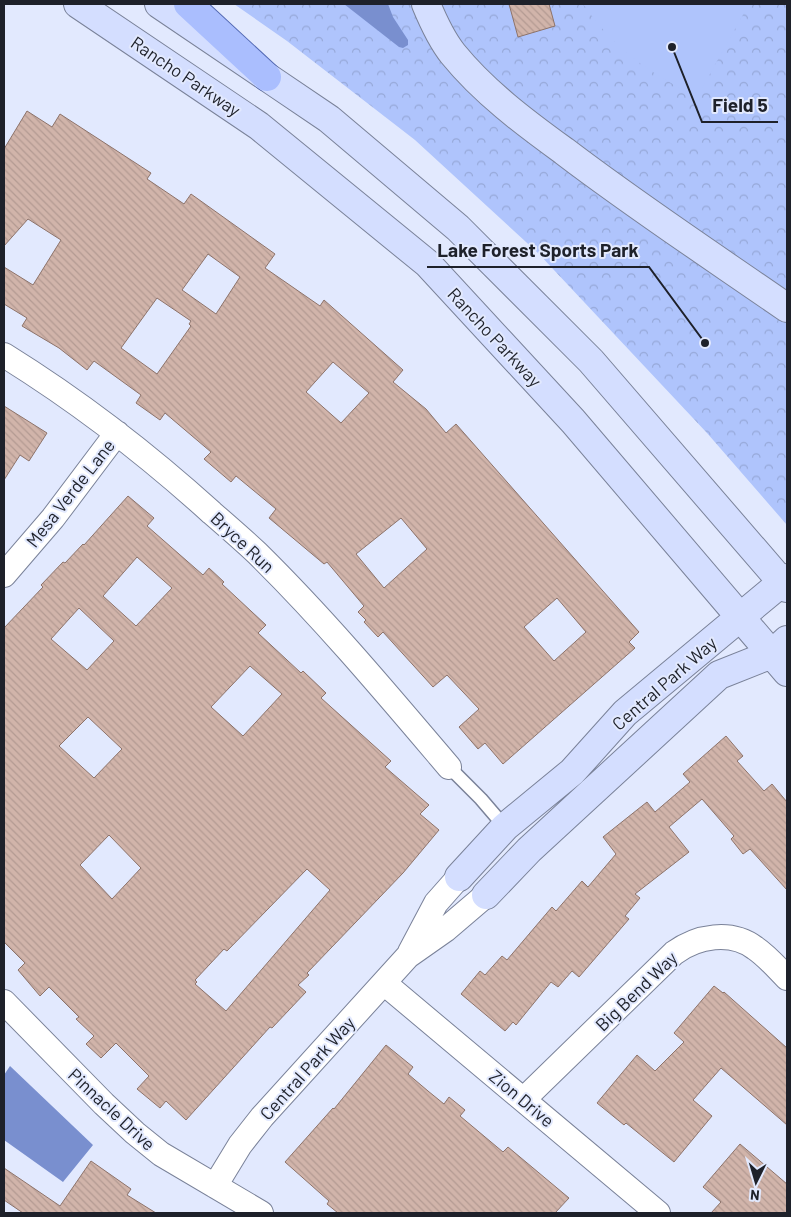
<svg xmlns="http://www.w3.org/2000/svg" width="791" height="1217" font-family="Barlow,sans-serif">
<style>
.forest{fill:url(#forest-crowns)}
.pitch{fill:#afc4fc}
.water{fill:#798fcf}
.building{fill:url(#building-back-hatch);stroke:#8d736a;fill-rule:evenodd}
.lines{fill:none;stroke-linecap:round;stroke-linejoin:round}
.lane-casing{stroke:#7a8299;stroke-width:15}
.street-casing{stroke:#7a8299;stroke-width:26}
.secondary-casing{stroke:#7a8299;stroke-width:30}
.primary-casing{stroke:#546ab4;stroke-width:30}
.lane{stroke:#fff;stroke-width:12}
.street{stroke:#fff;stroke-width:24}
.secondary{stroke:#d4deff;stroke-width:28}
.primary{stroke:#aabefe;stroke-width:28}
.labels{text-anchor:middle;dominant-baseline:central;stroke-width:4;stroke-linejoin:round;paint-order:stroke}
.street-label{font-size:18px;fill:#1e212a;stroke:#e2e9fe}
.leader{fill:none;stroke:#1e212a;stroke-width:2}
.callout-dot{fill:#1e212a;stroke:#e2e9fe;stroke-width:2}
.callout-label{font-size:19px;text-anchor:middle;font-weight:bold;fill:#1e212a;stroke:#e2e9fe;stroke-width:4;stroke-linejoin:round;paint-order:stroke}
</style>
<defs>
<pattern id="forest-crowns" width="20" height="18" patternUnits="userSpaceOnUse" patternTransform="scale(1.25)"><rect width="20" height="18" fill="#afc4fc"/><path d="M2 6a3 3 0 1 1 6 0M12 15a3 3 0 1 1 6 0" fill="none" stroke="#96a8d8"/></pattern>
<pattern id="building-back-hatch" width="6" height="6" patternUnits="userSpaceOnUse" patternTransform="scale(1.25)"><rect width="6" height="6" fill="#d1b4aa"/><path d="M-1 5l2 2M0 0l6 6M5-1l2 2" fill="none" stroke="#b39a92"/></pattern>
</defs>
<rect width="100%" height="100%" fill="#e2e9fe"/>
<!-- forest -->
<path class="forest" d="M234,4H787V525L707,433L538,253L415,140L287,41Z"/>
<!-- pitch -->
<path class="pitch" d="M583,4H749L697,97C648,72 615,50 583,4Z"/>
<!-- water -->
<path class="water" d="M344,4H388L393,17L408,40V45L403,48L399,47Z
M10,1066L93,1145L63,1182L4,1140V1075Z"/>
<!-- building -->
<path class="building" d="M509,4H549L555,26L518,37Z
M27,111L52,127L60,114L151,173L147,179L184,204L191,194L275,254L265,268L320,306L324,300L403,370L393,382L426,409L446,433L456,424L639,632L629,642L635,648L503,764L485,743L478,749L459,727L479,709L447,675L433,687L383,632L378,637L364,622L366,620L358,612L364,606L327,562L324,564L269,518L276,509L236,476L231,482L204,459L211,452L165,413L160,420L136,403L141,395L94,361L87,370L59,348L22,326L27,318L4,304V267L33,285L61,240L28,219L4,246V149ZM208,254L240,277L216,314L182,290ZM157,298L191,321L189,324L191,326L157,374L121,348ZM333,362L369,393L341,423L306,392ZM401,518L427,549L384,588L356,554ZM557,598L586,632L554,661L524,627Z
M4,406L47,433L29,461L20,455L4,480Z
M128,496L154,518L147,526L203,575L209,568L224,582L222,584L266,625L258,633L301,673L303,671L326,693L321,698L391,761L385,767L429,805L420,814L439,830L403,873L307,973L309,975L298,985L306,992L272,1028L270,1027L186,1120L166,1101L160,1108L137,1089L149,1076L116,1043L101,1058L86,1044L94,1036L76,1019L79,1017L49,987L40,996L18,970L25,963L4,942V628L43,587L41,585L63,562L65,563L83,544L84,545ZM137,557L172,588L136,626L103,596ZM79,608L114,641L87,670L51,639ZM250,666L282,694L243,736L211,707ZM88,717L122,749L94,778L59,746ZM109,835L141,868L112,899L80,865ZM307,869L330,890L226,1011L195,984L197,982L195,980L224,949L227,951Z
M726,736L743,756L737,761L764,791L772,784L787,802V890L750,849L743,854L731,839L734,836L702,799L669,827L689,852L635,894L640,898L625,916L629,919L579,977L572,971L558,987L551,982L516,1025L513,1022L505,1031L461,994L480,971L485,975L502,956L507,960L552,907L556,911L582,881L588,887L616,854L603,837L647,802L655,812L690,782L683,774Z
M714,986L723,993L724,992L787,1048V1125L721,1068L693,1100L712,1116L674,1162L626,1123L624,1125L597,1103L637,1055L655,1071L684,1042L674,1033Z
M386,1045L413,1067L408,1074L428,1091L444,1104L449,1097L465,1110L460,1116L503,1152L508,1147L569,1198L555,1213H338L327,1204L329,1201L285,1162L333,1108L334,1109Z
M740,1144L787,1184V1213H711L721,1202L703,1187Z
M91,1161L131,1189L127,1195L156,1213H23L4,1200V1168L60,1206Z"/>
<g class="lines">
<!-- lane casing -->
<g class="lane-casing">
<path id="lane" d="M449,767L481,799L505,827"/>
</g>
<!-- street casing -->
<g class="street-casing">
<path id="street" d="M4,355C78,401 147,454 212,513C227,526 242,539 257,553C325,620 387,694 449,767
M4,575L53,518L117,433
M410,952L436,903L459,877
M384,983L658,1213
M4,1002L104,1104L135,1133L161,1154L261,1213
M524,1099L674,953C697,936 731,930 755,948C767,956 777,968 787,978
M215,1186L240,1145L262,1117L408,956L445,930L486,895"/>
</g>
<!-- secondary casing -->
<g class="secondary-casing">
<path id="secondary" d="M78,4L259,126L428,264L573,421L787,672
M159,4L329,119L458,228L591,361L787,588
M426,4C433,21 441,39 453,54C484,92 524,122 564,151C636,206 712,256 787,308
M459,877L505,827L572,772L625,713L787,578
M486,895L529,850L719,675L772,654L787,640"/>
</g>
<!-- primary casing -->
<g class="primary-casing">
<path id="primary" d="M188,4L267,77"/>
</g>
<!-- lane -->
<use href="#lane" class="lane"/>
<!-- street -->
<use href="#street" class="street"/>
<!-- secondary -->
<use href="#secondary" class="secondary"/>
<!-- primary -->
<use href="#primary" class="primary"/>
</g>
<g class="labels">
<!-- street labels -->
<g class="street-label">
<text transform="translate(186 76) rotate(34)">Rancho Parkway</text>
<text transform="translate(495 337) rotate(47)">Rancho Parkway</text>
<text transform="translate(70 493) rotate(-52)">Mesa Verde Lane</text>
<text transform="translate(243 542) rotate(43)">Bryce Run</text>
<text transform="translate(664 683) rotate(-41)">Central Park Way</text>
<text transform="translate(636 991) rotate(-44)">Big Bend Way</text>
<text transform="translate(307 1068) rotate(-48)">Central Park Way</text>
<text transform="translate(522 1098) rotate(40)">Zion Drive</text>
<text transform="translate(112 1109) rotate(43)">Pinnacle Drive</text>
</g>
</g>
<!-- callouts -->
<path class="leader" d="M672 47L702 122H778M705 343L649 267H427"/>
<g class="callout-dot">
<circle cx="672" cy="47" r="5"/>
<circle cx="705" cy="343" r="5"/>
</g>
<g class="callout-label">
<text x="740" y="112">Field 5</text>
<text x="538" y="257">Lake Forest Sports Park</text>
</g>
<!-- border -->
<rect width="791" height="1217" fill="none" stroke="#1e212a" stroke-width="10"/>
<!-- north arrow -->
<g transform="translate(756 1182) rotate(185)" stroke="#e2e9fe" stroke-width="4" paint-order="stroke">
<path d="M0-4L9 19L0 12L-9 19Z" fill="#1e212a"/>
<text y="-8" font-size="14" font-weight="bold" text-anchor="middle" fill="#1e212a">N</text>
</g>
</svg>
